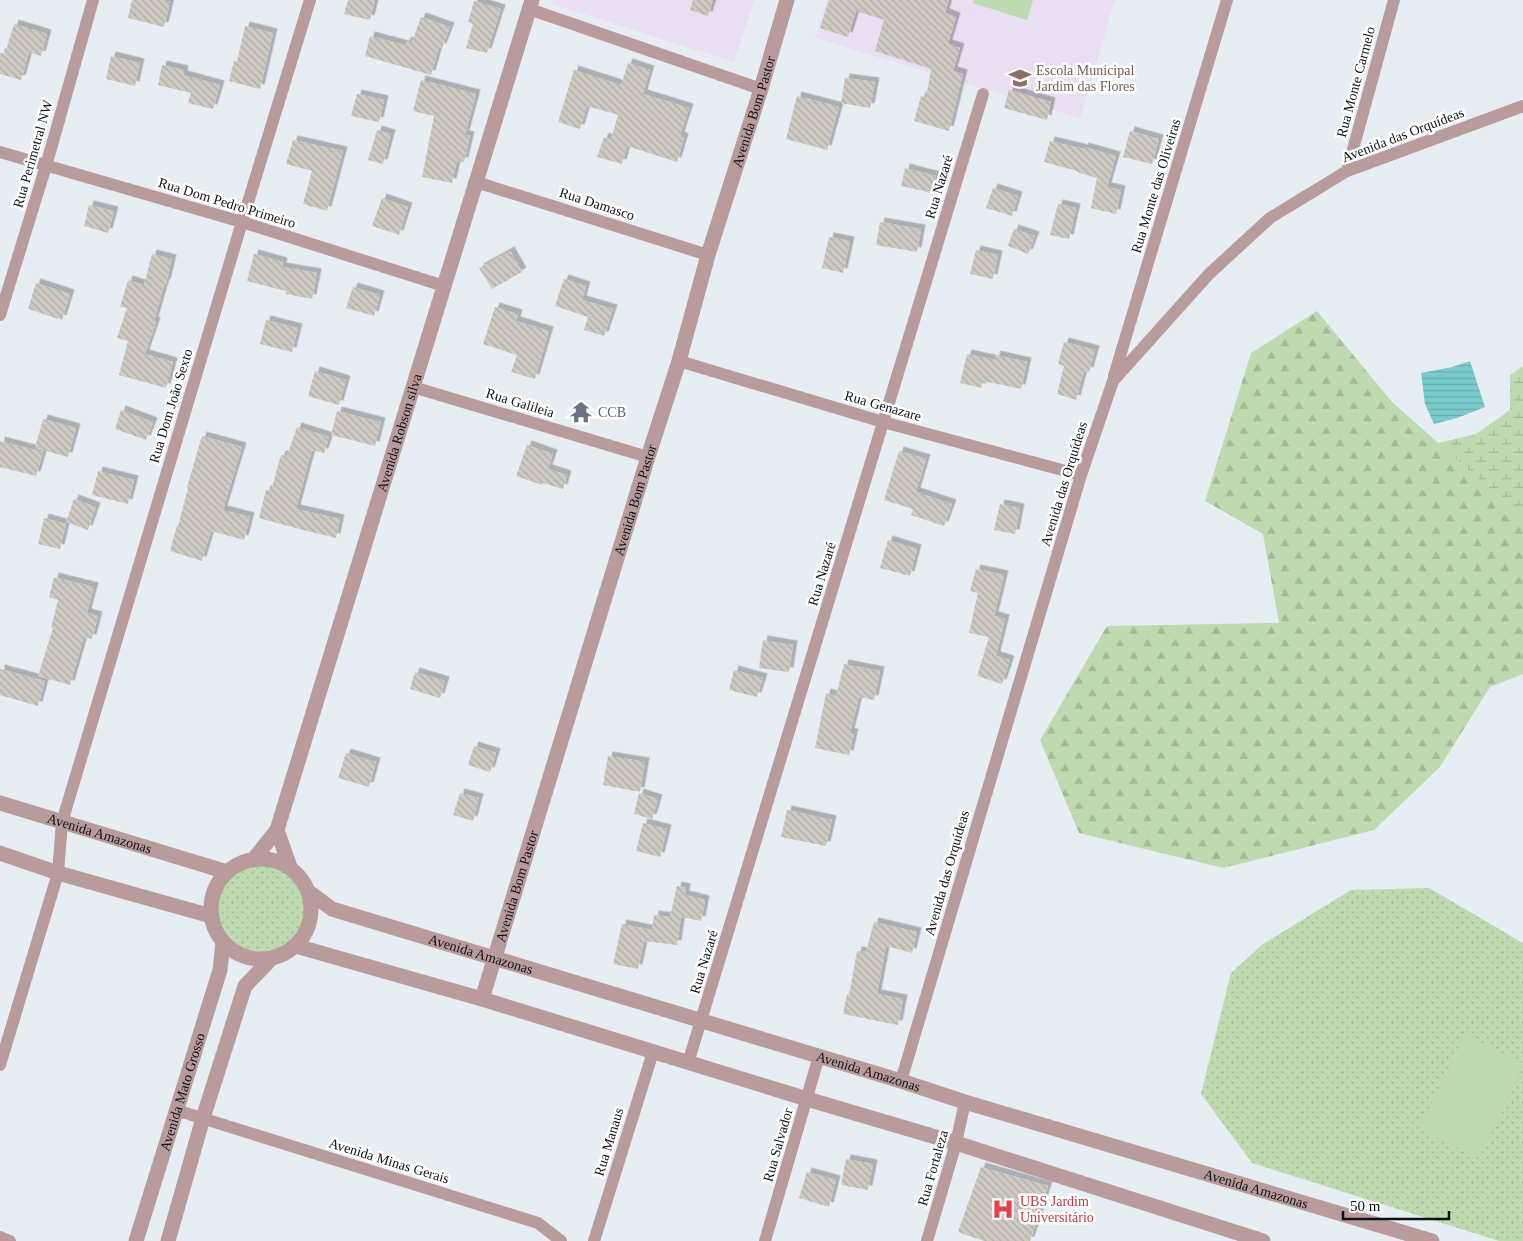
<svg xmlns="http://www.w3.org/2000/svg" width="1523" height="1241" font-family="Georgia,serif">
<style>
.education{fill:#eadef2}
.grass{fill:url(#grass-dots)}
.forest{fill:url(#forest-firs)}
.wetland{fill:url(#wetland-marsh)}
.pitch{fill:#bedab0}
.water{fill:url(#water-rules)}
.building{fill:url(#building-back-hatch);filter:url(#shadow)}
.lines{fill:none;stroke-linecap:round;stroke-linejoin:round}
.minor{stroke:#ba9b9c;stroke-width:12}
.tertiary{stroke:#ba9b9c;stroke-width:15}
.labels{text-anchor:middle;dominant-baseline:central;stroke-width:5;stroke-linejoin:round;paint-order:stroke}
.education-label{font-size:14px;fill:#785e54;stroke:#fff;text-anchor:start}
.street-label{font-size:14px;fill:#0e1113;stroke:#fff}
.worship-label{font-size:14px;fill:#5b616d;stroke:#fff;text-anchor:start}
.health-label{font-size:14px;fill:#be3a42;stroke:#fff;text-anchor:start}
</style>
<defs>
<pattern id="grass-dots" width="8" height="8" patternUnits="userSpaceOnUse" patternTransform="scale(1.25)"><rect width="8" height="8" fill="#bedab0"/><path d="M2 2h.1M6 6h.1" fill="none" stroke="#a2ba96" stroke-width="1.8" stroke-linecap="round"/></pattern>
<pattern id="forest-firs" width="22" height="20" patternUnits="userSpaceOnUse" patternTransform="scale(1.25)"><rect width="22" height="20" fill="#bedab0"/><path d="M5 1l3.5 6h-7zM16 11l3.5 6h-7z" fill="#a2ba96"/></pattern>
<pattern id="wetland-marsh" width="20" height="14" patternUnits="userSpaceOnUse" patternTransform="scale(1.25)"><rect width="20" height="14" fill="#bedab0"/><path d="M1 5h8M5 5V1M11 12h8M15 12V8" fill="none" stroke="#a2ba96"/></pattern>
<pattern id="water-rules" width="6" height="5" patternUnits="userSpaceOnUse" patternTransform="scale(1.25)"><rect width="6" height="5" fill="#79cbcb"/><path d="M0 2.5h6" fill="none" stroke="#67adad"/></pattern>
<pattern id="building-back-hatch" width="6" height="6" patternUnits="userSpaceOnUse" patternTransform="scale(1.25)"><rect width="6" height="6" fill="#cec9c1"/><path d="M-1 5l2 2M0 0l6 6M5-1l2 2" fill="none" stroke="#b0aca5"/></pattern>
<filter id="shadow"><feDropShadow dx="4.5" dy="-4.5" stdDeviation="0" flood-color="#0004"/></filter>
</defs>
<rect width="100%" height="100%" fill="#e6eef4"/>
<!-- education -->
<path class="education" d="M553,0H754L734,62L552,4Z
M827,0H1115L1080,118L815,38Z"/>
<!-- grass -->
<path class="grass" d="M216 908a44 44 0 1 1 88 0a44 44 0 1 1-88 0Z
M1429,888L1523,943V1241H1499L1252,1163L1201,1094L1231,973L1263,944L1351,890Z"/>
<!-- forest -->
<path class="forest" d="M1317,311L1392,402L1513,509L1523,523V674L1490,687L1440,767L1374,830L1223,868L1079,833L1040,740L1107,626L1279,623L1263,534L1205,501L1251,353Z"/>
<!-- wetland -->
<path class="wetland" d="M1523,366V523L1513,509L1438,443L1476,434L1510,410V375Z"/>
<!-- pitch -->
<path class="pitch" d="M974,0H1033L1027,20L973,3Z
M1465,1035L1523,1063V1067L1479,1158L1419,1129Z"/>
<!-- water -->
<path class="water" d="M1470,361L1485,407L1457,418L1434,424L1425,404L1421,373L1452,367Z"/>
<!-- building -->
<path class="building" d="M132,0H160L170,2L164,27L128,18Z
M348,0H375L370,20L344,14Z
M693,0H713L708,16L690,10Z
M829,0H949L945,13L956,17L948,44L960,48L953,71L963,74L949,131L914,121L921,96L926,98L931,69L875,51L884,20L856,11L848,37L820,28Z
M474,1L501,9L487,53L466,48L473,24L468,22Z
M421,17L450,27L442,48L439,47L431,75L365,56L370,36L405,45L407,41L412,42Z
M14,24L47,34L41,56L29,52L21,80L0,74V53L5,54Z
M245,26L273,33L260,89L229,81L234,61L237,62Z
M111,56L140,63L135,86L106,79Z
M628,63L650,70L643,94L689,108L680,136L684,138L677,162L627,146L622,164L597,157L604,137L611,140L618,115L587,106L580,129L558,122L574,70L621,85Z
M162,65L184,70L183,75L220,85L213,109L188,103L191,93L158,85Z
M845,78L875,82L870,108L841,103Z
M421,80L476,94L465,135L470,136L464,162L457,161L452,183L422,177L434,116L413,111Z
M1009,90L1051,102L1047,120L1004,108Z
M357,94L384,100L379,122L351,116Z
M797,96L839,107L827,150L786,139Z
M377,130L391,134L383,164L368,160Z
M1130,131L1159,139L1152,164L1123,157Z
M293,140L343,151L327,211L303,204L312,171L286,164Z
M1050,141L1084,149V147L1116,156L1107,187L1121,190L1116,214L1091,208L1097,178L1077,172V171L1044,162Z
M905,168L936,176L932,193L901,186Z
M993,188L1018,196L1012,216L986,208Z
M382,198L408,207L399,235L372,226Z
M1058,204L1076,208L1069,239L1050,235Z
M89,205L114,211L108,233L84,226Z
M880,222L921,229L917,252L876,245Z
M1014,229L1035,236L1028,254L1008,246Z
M829,237L850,241L843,273L822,268Z
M976,250L998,255L993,279L970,274Z
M510,251L522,272L492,289L479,268Z
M152,254L172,259L166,284L165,283L154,321L156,322L145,354L173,362L166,388L119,375L128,341L117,338L127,308L120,307L128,280L144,285Z
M254,254L283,262L282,267L317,273L312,299L286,294V291L247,281Z
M564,279L586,286L582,300L613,309L604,336L584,330L588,317L555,306Z
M36,283L70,294L62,320L28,309Z
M353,287L380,295L374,316L346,308Z
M495,307L518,314L516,321L549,331L535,379L511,372L517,355L483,344Z
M266,320L298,328L292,352L260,344Z
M1064,342L1095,350L1089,372L1084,371L1076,400L1057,394L1064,366L1058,364Z
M967,354L995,360L996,355L1027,362L1021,389L983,381L981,388L960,383Z
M315,371L346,380L339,405L308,396Z
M121,410L153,422L146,440L115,429Z
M337,411L381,422L375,446L331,435Z
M43,419L76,428L68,457L35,448Z
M297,427L329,437L324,453L312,450L296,509L340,519L336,538L303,530L259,518L266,490L271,491L281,455L287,456Z
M202,436L242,447L223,510L250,517L244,540L211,531L202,561L170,551L177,526H178L188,488L187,487Z
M0,441L43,452L36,476L0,467Z
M527,445L553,454L548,469L567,475L563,489L543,483L542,485L516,476Z
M899,451L926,459L916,492L952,504L944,526L911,515L913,509L884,500Z
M98,471L134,480L128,504L92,495Z
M74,499L96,507L88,530L66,522Z
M1000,504L1020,508L1015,534L994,530Z
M44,518L66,524L60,549L38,544Z
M888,540L917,549L910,576L880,568Z
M976,569L1004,575L994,616L1005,619L996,656L1010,660L1002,684L977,676L989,637L969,633L978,593L970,591Z
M54,577L94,587L87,613L98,616L92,639L84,637L70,685L38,676L53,628H51L58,600L49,597Z
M763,640L793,645L789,672L759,668Z
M844,664L880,671L874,700L859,697L850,733H854L849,755L815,748L826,693L836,696Z
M0,669L45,681L38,706L0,695Z
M734,670L763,678L757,697L729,690Z
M415,672L445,681L440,698L410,689Z
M474,746L496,753L490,772L468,765Z
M346,753L376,762L369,787L338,778Z
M608,756L645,762L640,792L603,785Z
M460,793L479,798L473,821L453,815Z
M639,793L658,799L652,819L634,814Z
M787,810L832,820L826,846L781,837Z
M643,823L667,829L660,857L636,851Z
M677,886L686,888L685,895L705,900L701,921L681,917L677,945L644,941L638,969L613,964L622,924L652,930L654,915L670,917Z
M874,922L917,932L912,953L886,946L877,994L903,999L898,1025L843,1014L847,994L849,995L857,951L866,952Z
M846,1159L873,1164L868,1190L841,1185Z
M981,1167L1048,1186L1030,1241H984L958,1232Z
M807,1172L836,1180L829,1207L799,1198Z"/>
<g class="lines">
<!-- minor -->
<path class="minor" d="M529,9L761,89
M0,152L242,222L444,286
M1347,171L1394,0
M476,182L708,255
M0,315L46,166L93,0
M679,361L883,422L1081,475
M1114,376L1227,0
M413,387L648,457
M688,1063L983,94
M0,1065L58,873L62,822L242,222L310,0
M901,1081L1081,475L1113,381L1209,274L1270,218L1347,171L1523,106
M176,1110L538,1223L561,1241
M0,1237L10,1241
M594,1241L653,1052
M765,1241L819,1056
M927,1241L956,1143L965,1102"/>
<!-- tertiary -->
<g class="tertiary">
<path id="s1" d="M0,803L227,872"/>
<path d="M277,830L290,867"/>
<path d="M0,853L58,873L211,916"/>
<circle cx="261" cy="909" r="50"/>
<path id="s2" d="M253,860L277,830L532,0"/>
<path id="s3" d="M309,892L332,909L901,1081L965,1102L1432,1241"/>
<path d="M296,946L482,999L807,1099L956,1143L1263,1241"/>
<path id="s4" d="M482,999L648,457L679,361L708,255L761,89L787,0"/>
<path id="s5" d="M136,1241L220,970L223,942"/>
<path d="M168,1241L203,1118L245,986L272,958"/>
</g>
</g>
<!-- icons -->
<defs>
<g id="school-bare" transform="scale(1.725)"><path d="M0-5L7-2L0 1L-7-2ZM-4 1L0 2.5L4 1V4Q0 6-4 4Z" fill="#8d6e63" stroke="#fff" stroke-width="2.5" paint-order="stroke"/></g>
<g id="temple-bare" transform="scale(1.725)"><path d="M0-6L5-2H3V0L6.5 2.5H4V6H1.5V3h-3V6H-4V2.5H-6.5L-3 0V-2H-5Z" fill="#6b7280" stroke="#fff" stroke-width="2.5" paint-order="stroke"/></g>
<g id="hospital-bare" transform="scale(1.725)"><path d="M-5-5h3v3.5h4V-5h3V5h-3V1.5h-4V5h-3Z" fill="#e0444e" stroke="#fff" stroke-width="2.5" paint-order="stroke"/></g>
</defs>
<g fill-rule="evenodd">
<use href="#school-bare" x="1020" y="78"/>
<use href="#temple-bare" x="581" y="412"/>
<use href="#hospital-bare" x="1003" y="1209"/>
</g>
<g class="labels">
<!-- education labels -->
<g class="education-label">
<text x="1036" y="70">Escola Municipal<tspan x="1036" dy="16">Jardim das Flores</tspan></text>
</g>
<!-- street labels -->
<g class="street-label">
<text transform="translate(1356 82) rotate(-75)">Rua Monte Carmelo</text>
<text stroke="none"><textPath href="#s4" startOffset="928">Avenida Bom Pastor</textPath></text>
<text transform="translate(1403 135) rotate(-21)">Avenida das Orquídeas</text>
<text transform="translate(33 154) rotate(-74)">Rua Perimetral NW</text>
<text transform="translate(1156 186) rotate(-73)">Rua Monte das Oliveiras</text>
<text transform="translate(939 187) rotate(-73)">Rua Nazaré</text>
<text transform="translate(227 203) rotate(17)">Rua Dom Pedro Primeiro</text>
<text transform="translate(597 204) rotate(18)">Rua Damasco</text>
<text transform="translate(520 403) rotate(17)">Rua Galileia</text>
<text transform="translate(171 406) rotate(-73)">Rua Dom João Sexto</text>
<text transform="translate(883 406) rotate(16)">Rua Genazare</text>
<text stroke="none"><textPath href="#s2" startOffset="454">Avenida Robson silva</textPath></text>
<text transform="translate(1064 484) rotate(-73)">Avenida das Orquídeas</text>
<text stroke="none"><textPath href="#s4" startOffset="522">Avenida Bom Pastor</textPath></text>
<text transform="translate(822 574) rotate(-73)">Rua Nazaré</text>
<text stroke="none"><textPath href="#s1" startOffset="104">Avenida Amazonas</textPath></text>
<text transform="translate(947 873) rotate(-74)">Avenida das Orquídeas</text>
<text stroke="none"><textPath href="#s4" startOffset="118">Avenida Bom Pastor</textPath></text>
<text stroke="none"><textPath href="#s3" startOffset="184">Avenida Amazonas</textPath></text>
<text transform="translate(704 962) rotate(-73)">Rua Nazaré</text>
<text stroke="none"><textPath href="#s3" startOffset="589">Avenida Amazonas</textPath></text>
<text stroke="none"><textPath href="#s5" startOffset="156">Avenida Mato Grosso</textPath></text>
<text transform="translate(609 1142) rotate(-73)">Rua Manaus</text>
<text transform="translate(778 1145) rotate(-74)">Rua Salvador</text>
<text transform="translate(389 1161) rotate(17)">Avenida Minas Gerais</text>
<text transform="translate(933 1168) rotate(-74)">Rua Fortaleza</text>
<text stroke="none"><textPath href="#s3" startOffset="994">Avenida Amazonas</textPath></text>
</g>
<!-- worship labels -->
<g class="worship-label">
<text x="598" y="412">CCB</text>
</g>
<!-- health labels -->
<g class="health-label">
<text x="1020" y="1201">UBS Jardim<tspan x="1020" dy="16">Universitário</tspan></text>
</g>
</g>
<!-- scale -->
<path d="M1343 1211v8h106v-8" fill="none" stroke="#0e1113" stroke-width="2.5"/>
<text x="1350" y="1211" font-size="15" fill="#0e1113" stroke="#ffffff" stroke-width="4" paint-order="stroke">50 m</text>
</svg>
